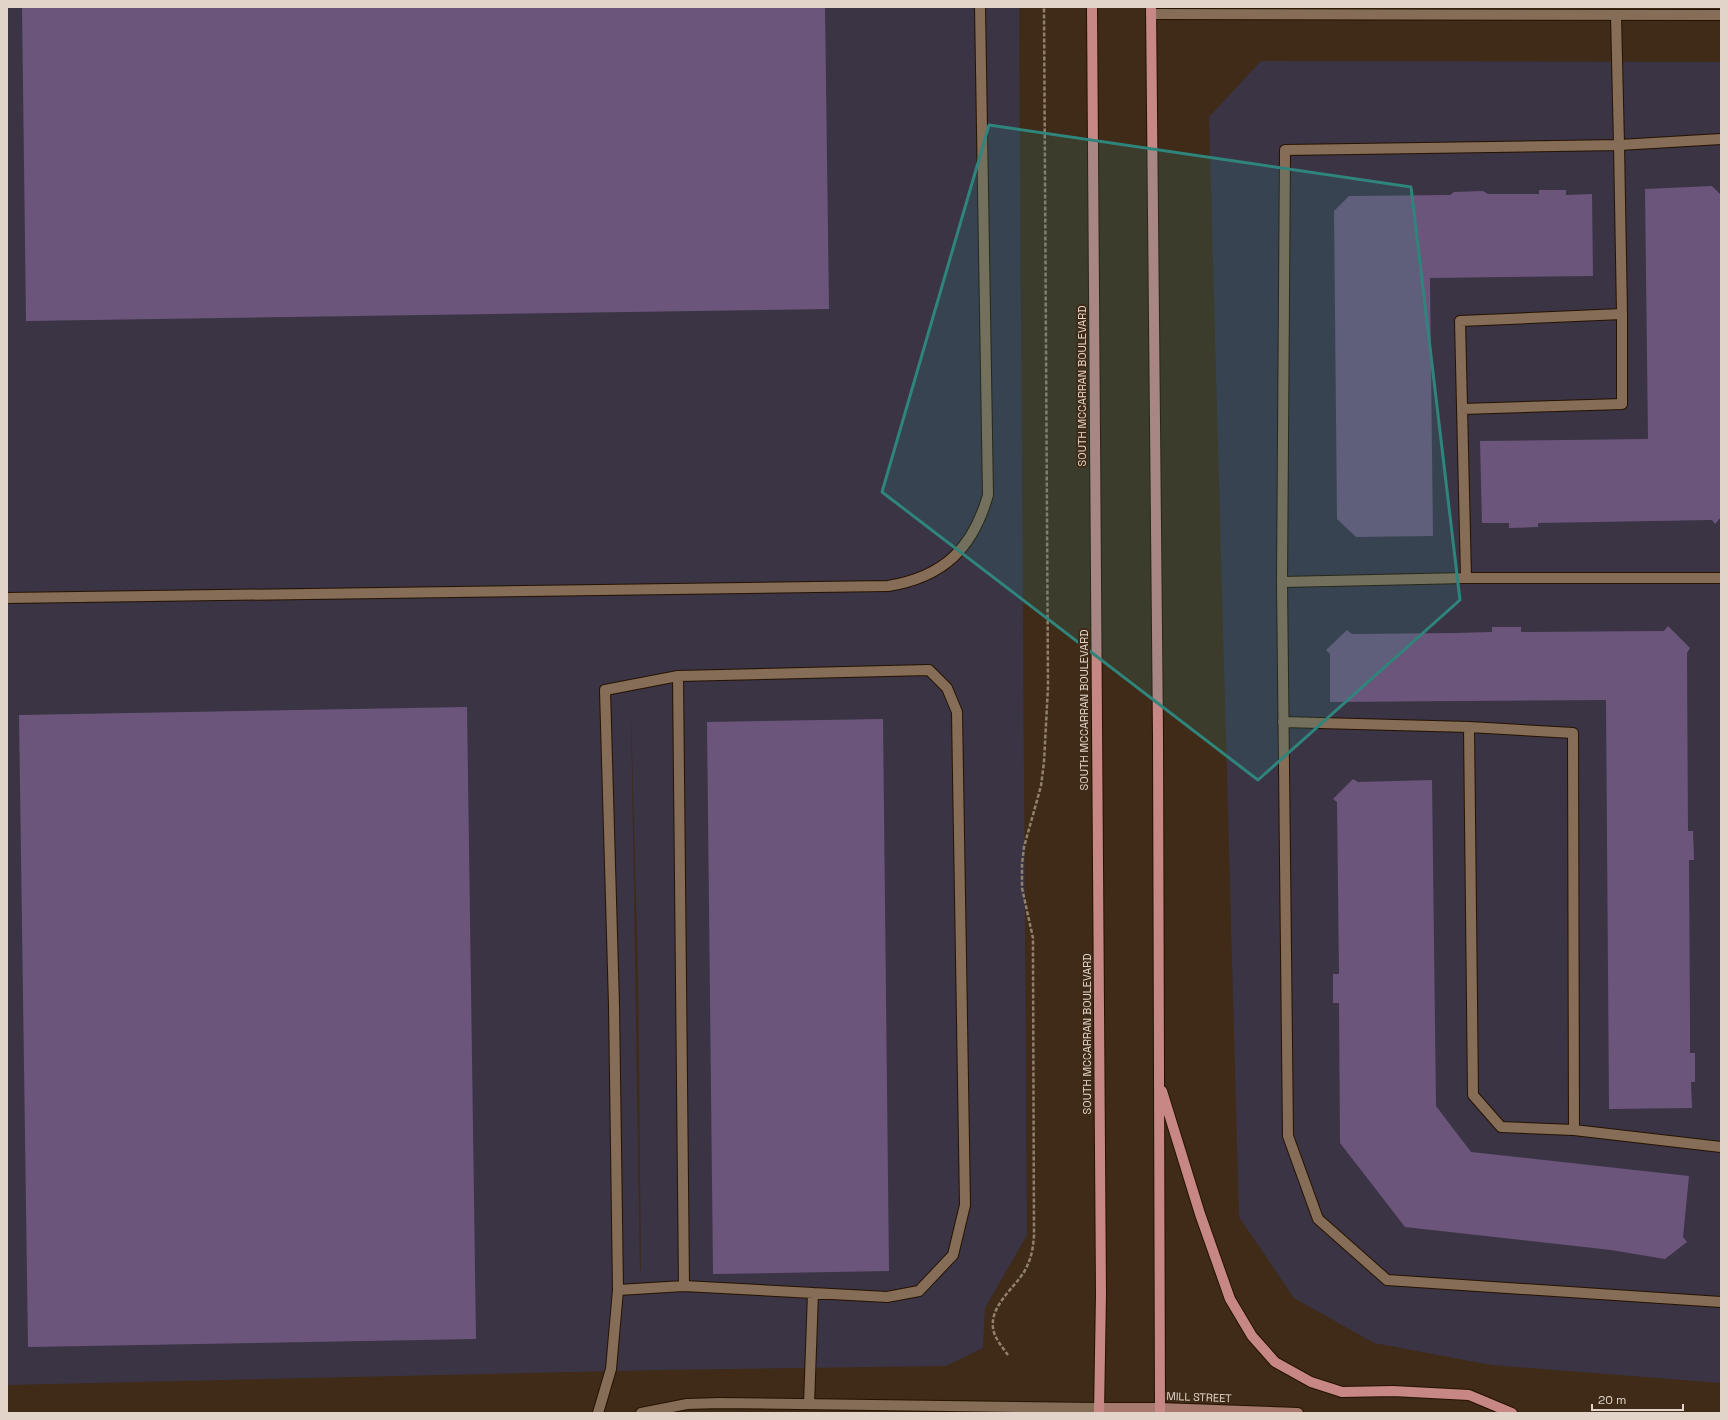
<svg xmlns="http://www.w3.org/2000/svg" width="1728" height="1420" font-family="'Space Grotesk',sans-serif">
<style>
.industrial{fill:#3a3445;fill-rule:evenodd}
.building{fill:#6c557b}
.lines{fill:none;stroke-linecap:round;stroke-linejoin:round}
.service-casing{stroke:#251301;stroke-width:12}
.minor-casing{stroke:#251301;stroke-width:12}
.secondary-casing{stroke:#251301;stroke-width:12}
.primary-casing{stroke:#251301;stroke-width:12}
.path{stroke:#918070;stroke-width:2.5;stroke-dasharray:4 2;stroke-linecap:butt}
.service{stroke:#856d57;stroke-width:10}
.minor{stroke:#856d57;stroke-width:10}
.secondary{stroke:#a67a6e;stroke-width:10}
.primary{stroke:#c78885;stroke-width:10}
.marked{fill:#2f847c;fill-opacity:0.2;stroke:#2f847c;stroke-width:3;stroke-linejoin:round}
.labels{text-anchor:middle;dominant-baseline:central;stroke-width:4;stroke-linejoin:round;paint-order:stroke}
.street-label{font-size:11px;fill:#e2d4c8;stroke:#3f2b17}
</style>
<rect width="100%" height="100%" fill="#3f2b17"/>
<!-- industrial -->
<path class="industrial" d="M7,7H1019L1027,1235L985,1308L983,1348L946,1366L660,1370L7,1385ZM631,709L638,976L641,1271L640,1270Z
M1261,61L1721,62V1383L1491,1365L1374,1343L1294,1298L1239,1217L1209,117Z"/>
<!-- building -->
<path class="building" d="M22,7H825L829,309L26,321Z
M1712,186L1721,195V517L1715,524L1712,520L1538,523V527L1509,528V523H1482L1480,441L1648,439L1645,189Z
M1539,190H1566V195L1592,194L1593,276L1430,278L1433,536L1356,537L1337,519L1334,211L1349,196L1450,195L1454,192L1483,191L1488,194H1539Z
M1668,626L1690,648L1687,653L1688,831H1693L1694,860H1689L1690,1022V1053H1695V1082H1691L1692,1108L1609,1109L1606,700L1330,702V654L1326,650L1347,630L1352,634L1456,633L1492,632V627H1521V632L1664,631Z
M467,707L476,1339L28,1347L19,715Z
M883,719L889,1271L713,1274L707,722Z
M1353,779L1358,782L1432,780L1436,1106L1471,1152L1689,1176L1683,1237L1687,1242L1665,1259L1611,1250L1405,1227L1340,1143L1339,1003H1333V974H1339L1337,802L1333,799Z"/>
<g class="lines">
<!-- service casing -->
<g class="service-casing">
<path id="service" d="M1616,15L1619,145L1721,139
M1462,409L1622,404V314
M1466,578L1282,582L1285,150L1619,145L1622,314L1460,321L1466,578H1721
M1282,582L1288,1136L1318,1219L1387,1280L1721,1302
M7,598L888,586C944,577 973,548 988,495L980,7
M678,676L684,1286
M1283,722L1469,727
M1574,1130L1573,733L1469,727L1473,1095L1501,1127L1574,1130L1721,1147
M809,1404L813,1293
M598,1413L611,1369L618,1290L614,1005L605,690L678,676L929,670L947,688L957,712L965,1205L953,1255L919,1291L887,1297L684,1286L618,1290
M641,1413L687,1404L720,1403L1099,1408"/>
</g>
<!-- minor casing -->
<g class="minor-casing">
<path id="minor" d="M1151,14L1721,15"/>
</g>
<!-- secondary casing -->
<g class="secondary-casing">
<path id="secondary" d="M1099,1408H1160L1298,1413"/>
</g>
<!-- primary casing -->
<g class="primary-casing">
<path id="primary" d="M1092,7L1101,1294L1099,1413
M1151,7L1158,735L1160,1413
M1162,1091L1200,1214L1230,1299L1252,1336L1275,1362L1311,1382L1342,1392L1393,1391L1469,1395L1512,1413"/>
</g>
<!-- path -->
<path class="path" d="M1008,1355C1002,1347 994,1337 993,1328C990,1306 1014,1288 1024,1272C1031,1260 1033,1249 1034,1236L1033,954V938L1022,888V864L1024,847L1041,786L1044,762L1048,687L1044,7"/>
<!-- service -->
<use href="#service" class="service"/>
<!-- minor -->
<use href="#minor" class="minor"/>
<!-- secondary -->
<use href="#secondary" class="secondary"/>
<!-- primary -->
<use href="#primary" class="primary"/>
</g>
<!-- marked area -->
<path class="marked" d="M989,125L1411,187L1460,600L1258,780L882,492Z"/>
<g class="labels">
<!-- street labels -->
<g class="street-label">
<text transform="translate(1082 386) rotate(-90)">SOUTH MCCARRAN BOULEVARD</text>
<text transform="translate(1084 710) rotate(-90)">SOUTH MCCARRAN BOULEVARD</text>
<text transform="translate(1087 1034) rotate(-90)">SOUTH MCCARRAN BOULEVARD</text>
<text transform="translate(1199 1397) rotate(2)">MILL STREET</text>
</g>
</g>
<!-- border -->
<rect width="1728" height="1420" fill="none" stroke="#e2d4c8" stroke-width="16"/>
<!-- scale -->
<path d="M1592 1404v6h91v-6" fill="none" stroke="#e2d4c8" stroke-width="2"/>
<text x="1598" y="1404" font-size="12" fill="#e2d4c8" stroke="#3f2b17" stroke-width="3" paint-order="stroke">20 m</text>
</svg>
